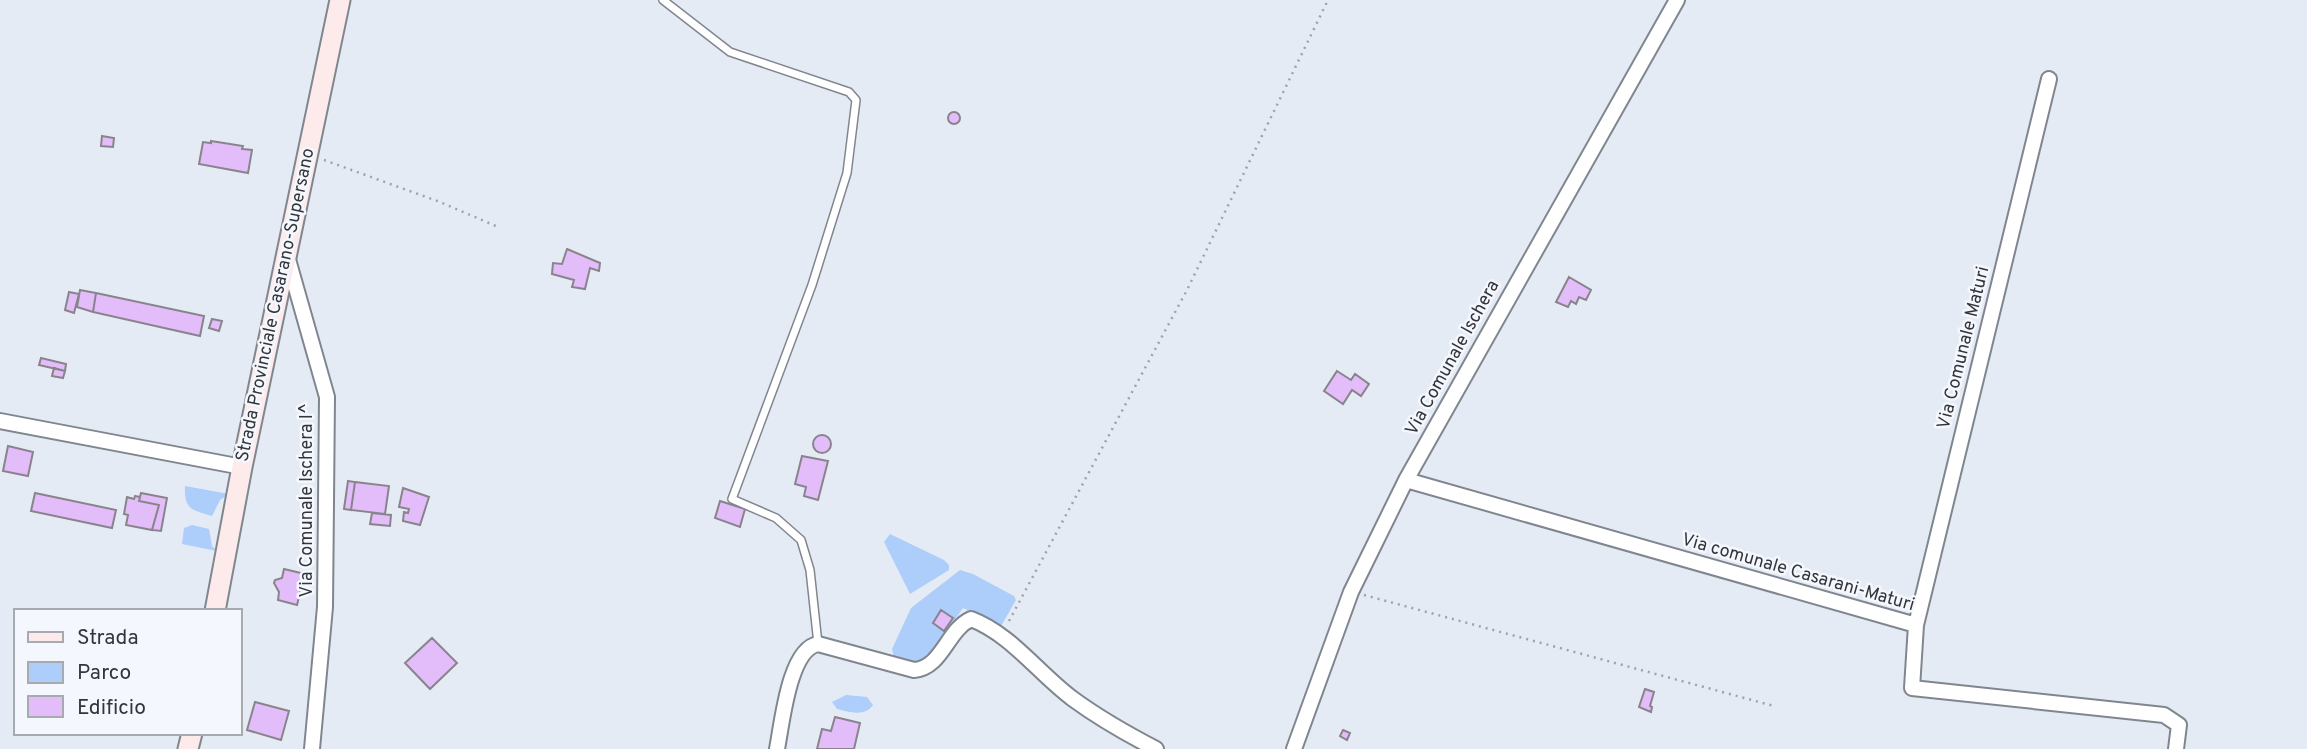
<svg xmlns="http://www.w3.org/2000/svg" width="2307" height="749" font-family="Overpass,sans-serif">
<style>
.green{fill:#adcdfb}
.building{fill:#e2bdfa;stroke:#89848c;stroke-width:2}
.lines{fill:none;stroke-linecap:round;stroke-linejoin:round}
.service-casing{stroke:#80868e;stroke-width:10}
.minor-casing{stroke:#80868e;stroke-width:18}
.secondary-casing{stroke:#80868e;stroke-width:23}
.path{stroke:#9ea2a9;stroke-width:2.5;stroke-dasharray:2 5;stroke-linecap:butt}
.service{stroke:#fff;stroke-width:7}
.minor{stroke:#fff;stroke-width:14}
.secondary{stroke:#fcebea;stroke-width:19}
.labels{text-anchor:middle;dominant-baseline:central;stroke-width:5;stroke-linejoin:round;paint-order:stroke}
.street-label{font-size:18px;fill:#333539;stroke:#f4f8fe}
</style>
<rect width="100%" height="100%" fill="#e5ebf4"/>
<!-- green -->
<path class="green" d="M185,486L229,494L220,500L212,516C192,510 184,510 185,486Z
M192,525L209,529L212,546L217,551L182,544L184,528Z
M890,534L944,560L949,565V570L910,594L884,542Z
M960,570L973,574L1014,596L1016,600L1001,626L963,608C948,629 937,650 915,664L894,657L892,649L911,608Z
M846,695L867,697L873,705C865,717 849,712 837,709L832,702Z"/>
<!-- building -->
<path class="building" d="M948 118a6 6 0 1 1 12 0a6 6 0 1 1-12 0Z
M102,136L114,138L113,147L101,146Z
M211,141L243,146L242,149L252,150L248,173L199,164L203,142L211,143Z
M567,249L600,263L599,271L590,268L585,289L572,287L574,280L552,274L553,263L562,264Z
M1569,277L1591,290L1586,300L1579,297L1576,304L1571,301L1568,307L1556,302Z
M80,290L96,293L93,312L77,307Z
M69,292L79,294L74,313L65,310Z
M96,293L204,316L200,336L93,312Z
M212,319L222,321L219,331L209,328Z
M41,358L66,364L65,371L39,365Z
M54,368L65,371L63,378L52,376Z
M1337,371L1351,380L1355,374L1369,384L1361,396L1352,390L1343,404L1324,391Z
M813 444a9 9 0 1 1 18 0a9 9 0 1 1-18 0Z
M8,446L33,452L28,476L3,471Z
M802,456L828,461L818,500L804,496L806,487L795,484Z
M348,481L355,482L351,510L344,509Z
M355,482L389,486L385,514L351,510Z
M403,488L429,497L420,525L403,521L404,512L408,513L409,509L399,507Z
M35,493L116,510L112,528L31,511Z
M141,493L167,498L161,531L152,530L159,505L139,501Z
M135,496L140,497L139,501L159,505L152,530L126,525L128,515L124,514L127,497L134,499Z
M720,501L745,509L740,527L715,518Z
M372,513L391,515L390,526L370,524Z
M284,569L305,574L297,605L278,600L279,592L274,583L275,580L282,578Z
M941,610L953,618L944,631L933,623Z
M432,638L457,663L430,689L405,663Z
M1645,689L1654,692L1650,706L1652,707L1651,712L1639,707Z
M255,702L289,711L281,740L247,730Z
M835,717L860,723L854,749H817L822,729L831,731Z
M1343,730L1350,733L1347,740L1340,736Z"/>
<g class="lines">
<!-- service casing -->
<g class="service-casing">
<path id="service" d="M663,0L730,52L849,92L856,100L847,173L812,285L732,499L776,518L801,540L810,570L818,644"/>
</g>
<!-- minor casing -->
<g class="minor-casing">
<path id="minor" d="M287,256L327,397L325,607L312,749
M0,421L242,467
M1406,480L1916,625L1912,688L2164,715L2179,725L2176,749
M1916,625L2049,79
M777,749C782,724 789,649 818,644L914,670C942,668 947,630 971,619C1011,634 1039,674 1073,699C1099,718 1127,734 1156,749
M1294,749L1351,592L1406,480L1677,0"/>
</g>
<!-- secondary casing -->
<g class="secondary-casing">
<path id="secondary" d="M215,611L242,467L340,0
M188,749L192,733"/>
</g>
<!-- path -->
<path class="path" d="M324,160L440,202L498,227
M1364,595L1774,706
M1009,621L1187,290L1328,0"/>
<!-- service -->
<use href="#service" class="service"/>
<!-- minor -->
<use href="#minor" class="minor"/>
<!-- secondary -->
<use href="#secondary" class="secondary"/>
</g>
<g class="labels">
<!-- street labels -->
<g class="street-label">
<text transform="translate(276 305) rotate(-78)">Strada Provinciale Casarano-Supersano</text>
<text transform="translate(1964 348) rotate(-76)">Via Comunale Maturi</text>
<text transform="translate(1453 358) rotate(-61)">Via Comunale Ischera</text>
<text transform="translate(307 500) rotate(-90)">Via Comunale Ischera I^</text>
<text transform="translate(1798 573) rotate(16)">Via comunale Casarani-Maturi</text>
</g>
</g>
<!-- legend -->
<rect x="14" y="609" width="228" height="126" fill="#f4f8fe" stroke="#a7aaaf" stroke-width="2"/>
<rect x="28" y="632" width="35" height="10" fill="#fcebea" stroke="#a7aaaf" stroke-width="2"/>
<text x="77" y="644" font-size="21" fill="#333539">Strada</text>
<rect x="28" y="662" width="35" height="21" fill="#adcdfb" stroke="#a7aaaf" stroke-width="2"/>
<text x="77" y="679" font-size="21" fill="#333539">Parco</text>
<rect x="28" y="696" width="35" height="21" fill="#e2bdfa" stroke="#a7aaaf" stroke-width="2"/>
<text x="77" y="714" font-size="21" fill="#333539">Edificio</text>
</svg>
